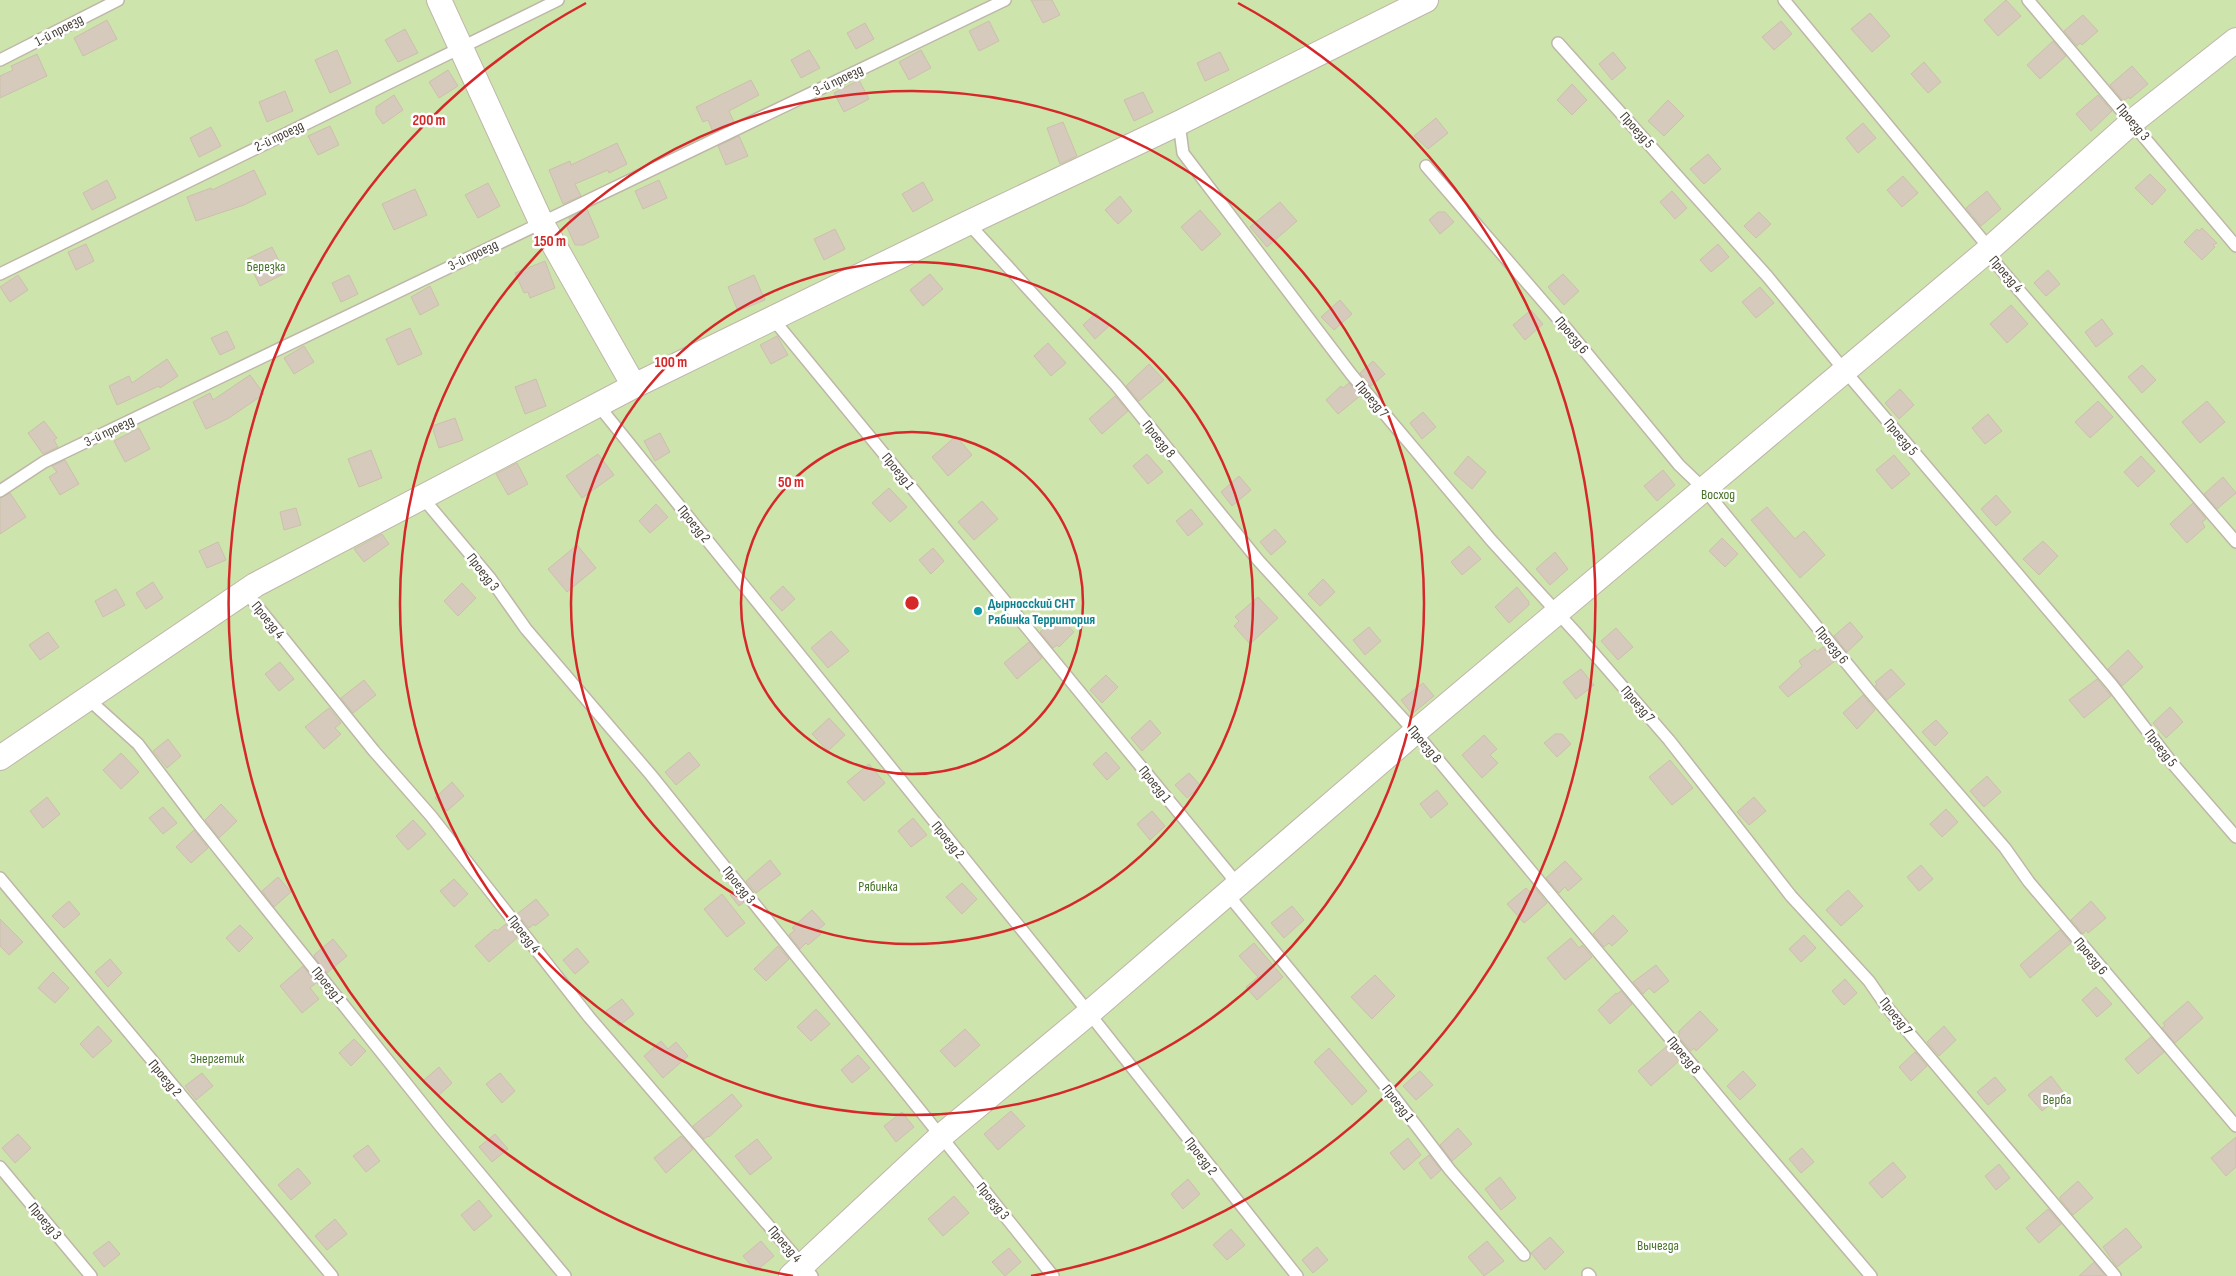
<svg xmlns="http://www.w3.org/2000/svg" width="2236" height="1276" font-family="'Sofia Sans Condensed',sans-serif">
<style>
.green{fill:#cde5ac}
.building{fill:#d5cabc;stroke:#cdbfac}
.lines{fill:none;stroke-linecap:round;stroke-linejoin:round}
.service-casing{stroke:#bfb6a9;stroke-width:14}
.minor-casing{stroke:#bfb6a9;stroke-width:26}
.service{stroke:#fff;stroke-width:11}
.minor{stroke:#fff;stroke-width:24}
.ring{fill:none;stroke:#d62828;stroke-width:2.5}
.culture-dot{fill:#0f9aa8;stroke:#fff;stroke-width:2}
.labels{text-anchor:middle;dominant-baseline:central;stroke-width:5;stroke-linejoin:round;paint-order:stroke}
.street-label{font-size:14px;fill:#433c33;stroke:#fff}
.park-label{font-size:14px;fill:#477229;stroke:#fff}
.culture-label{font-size:14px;font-weight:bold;fill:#0d838f;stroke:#fff;text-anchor:start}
.centre{fill:#d62828;stroke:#fff;stroke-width:2.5}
.ring-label{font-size:15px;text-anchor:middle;font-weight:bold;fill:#d62828;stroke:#fff;stroke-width:5;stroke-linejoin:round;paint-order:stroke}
</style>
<rect width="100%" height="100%" fill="#f1ece3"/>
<!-- green -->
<path class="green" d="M0,0H2236V1276H0Z"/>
<!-- building -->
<path class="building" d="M1031,0H1052L1060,15L1043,23Z
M2006,0L2021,16L1998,36L1984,20Z
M1870,13L1890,36L1872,52L1851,29Z
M2083,15L2098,31L2082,45L2080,43L2077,46L2064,31Z
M107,20L117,39L83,56L74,38Z
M989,21L999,41L979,51L969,31Z
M1781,21L1792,34L1774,50L1762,37Z
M865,23L874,39L856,49L847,33Z
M405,29L418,53L398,62L385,40Z
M2053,41L2066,56L2040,79L2027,65Z
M337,50L351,83L330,93L315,60Z
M809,50L820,68L801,78L791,60Z
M921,50L931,68L909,80L899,62Z
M1220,52L1229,70L1205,81L1197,63Z
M1613,52L1626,68L1612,80L1599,64Z
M37,54L47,76L0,98V76L13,70L11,66Z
M1924,62L1941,82L1928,93L1911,74Z
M2132,66L2148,84L2130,99L2129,97L2123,101L2110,85Z
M448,70L458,86L439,98L429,82Z
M751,80L759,95L729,111L734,122L713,132L708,120L703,122L696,107Z
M859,80L869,99L844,112L834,93Z
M1572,84L1587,100L1572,115L1557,100Z
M285,91L293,111L267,122L259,102Z
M1143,92L1153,112L1134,121L1124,100Z
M394,95L403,110L383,124L376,114V107Z
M2098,95L2112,111L2091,131L2076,114Z
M1668,100L1684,116L1664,136L1648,121Z
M1436,118L1448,133L1428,149L1414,136Z
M1063,122L1077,156L1060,164L1047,128Z
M1863,123L1876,138L1858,153L1846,138Z
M330,126L339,145L318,155L308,136Z
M211,127L221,146L199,157L190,138Z
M739,136L748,156L726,165L718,146Z
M617,143L627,164L609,173L608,170L575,184L581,196L563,204L549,170L570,161L571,165Z
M1708,154L1721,169L1704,184L1690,169Z
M254,170L266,194L244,205L196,221L187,197L211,188L212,190Z
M2150,174L2166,190L2152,205L2135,188Z
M1903,176L1918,193L1902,207L1887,190Z
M107,180L116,198L92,210L83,193Z
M659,180L667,198L643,209L635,191Z
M923,182L933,200L913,212L902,194Z
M488,183L500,206L478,218L465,195Z
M415,189L427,215L394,230L382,204Z
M1672,191L1687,208L1675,219L1660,202Z
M1987,191L2001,209L1981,226L1966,208Z
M1120,196L1132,211L1118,224L1105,210Z
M1280,202L1297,221L1267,247L1250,227Z
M587,209L599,237L583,245H575L566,225L571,223L569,218Z
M1200,210L1221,234L1202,251L1181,227Z
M1438,212H1445L1454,222L1440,234L1429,220Z
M1759,212L1771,224L1756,238L1744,226Z
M2202,228L2217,243L2213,245L2215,247L2202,260L2184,242L2197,229L2199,231Z
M835,229L845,249L824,260L814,239Z
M86,244L94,261L76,270L68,252Z
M1718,244L1729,257L1711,272L1700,260Z
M272,247L285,273L260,286L247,259Z
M545,261L555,288L530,298L528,292L524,293L515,273Z
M2048,270L2060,284L2046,296L2034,283Z
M930,274L943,289L923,306L910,290Z
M1563,274L1579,291L1564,305L1548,287Z
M18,275L28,290L10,302L0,287Z
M349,275L358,294L341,302L332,283Z
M754,275L765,300L738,311L728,287Z
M430,286L439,305L420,315L411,297Z
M1760,287L1774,303L1756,318L1742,302Z
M1340,300L1352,314L1334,330L1321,317Z
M2011,305L2028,324L2007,343L1990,324Z
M1531,310L1543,324L1525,340L1513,325Z
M1096,313L1109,326L1095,339L1083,325Z
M2102,319L2113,334L2096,347L2085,332Z
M410,328L422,354L398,365L386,339Z
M227,331L235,348L220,355L211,338Z
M777,336L788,355L771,364L760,345Z
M1048,343L1066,363L1051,376L1034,356Z
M304,346L314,362L294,374L284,358Z
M167,359L178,376L160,388L159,386L117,405L109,386L129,376L132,383Z
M1373,361L1385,374L1371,386L1360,373Z
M1149,364L1164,380L1139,401L1126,386Z
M2142,365L2156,380L2142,393L2128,377Z
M250,375L264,394L229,418L206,429L193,402L210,393L213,400Z
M536,379L546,406L525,414L515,387Z
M1349,383L1360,396L1338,414L1326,400L1341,386L1343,388Z
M1900,389L1914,405L1899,419L1885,403Z
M1115,396L1128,411L1102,434L1089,419Z
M2098,401L2113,417L2090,438L2075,422Z
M2207,401L2225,422L2200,443L2182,422Z
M1423,412L1436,427L1422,439L1410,423Z
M1988,414L2002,431L1985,444L1972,428Z
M455,418L463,440L439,448L432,426Z
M44,421L57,438L54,440L58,447L43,454L28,433Z
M139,428L150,449L125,462L114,441Z
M660,433L670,452L655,461L644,441Z
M956,436L972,455L948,476L932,457Z
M371,450L382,478L359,487L348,459Z
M598,454L614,475L582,498L566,476Z
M1147,454L1163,472L1148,484L1133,466Z
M1894,455L1910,474L1892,489L1876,470Z
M1468,456L1486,472L1472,489L1454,473Z
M2141,456L2155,471L2138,487L2124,472Z
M65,460L79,484L60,495L49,477L57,472L52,466Z
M517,463L528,484L508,495L496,474Z
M1663,470L1675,485L1657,501L1644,486Z
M1239,476L1251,490L1232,506L1221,492Z
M2223,477L2236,493L2217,509L2204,494Z
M889,488L907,507L890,522L872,503Z
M10,493L26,517L0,534V498Z
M1996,495L2011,512L1996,526L1981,509Z
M982,501L998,519L974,540L958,522Z
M2193,503L2206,519L2202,522L2205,527L2187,543L2170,524Z
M656,504L668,517L650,533L639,521Z
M1767,507L1795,539L1804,531L1825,555L1800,578L1751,520Z
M296,508L301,525L284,530L280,512Z
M1191,509L1203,524L1188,536L1176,521Z
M1275,529L1286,542L1271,555L1260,542Z
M382,534L389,544L364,562L354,549Z
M1722,538L1738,554L1725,567L1709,551Z
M2043,541L2058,556L2039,575L2023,559Z
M218,542L226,560L207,568L199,551Z
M577,545L596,568L567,592L548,569Z
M1469,546L1481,559L1462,575L1451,562Z
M933,548L944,561L931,574L919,560Z
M1555,552L1568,569L1550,585L1536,569Z
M1323,579L1335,592L1320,606L1308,594Z
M153,582L163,598L146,609L136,593Z
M462,583L476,598L458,616L444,601Z
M783,586L795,599L782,611L770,598Z
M1517,587L1529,602V605L1509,623L1495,607Z
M116,589L125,605L103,617L95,601Z
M1258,597L1278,618L1250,644L1234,626L1239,621L1235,617Z
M1058,615L1074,632L1059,647L1057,645L1053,648L1040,632Z
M1850,622L1863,637L1847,652L1834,636Z
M1369,627L1381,641L1365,655L1353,640Z
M1616,628L1633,647L1618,660L1601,641Z
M831,631L849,651L828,668L811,648Z
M48,632L59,647L40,660L29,645Z
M1029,642L1042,658L1017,679L1004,663Z
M1823,647L1835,661L1788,697L1779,687L1802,666L1799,661L1815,649L1817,652Z
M2128,650L2143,667L2122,686L2108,669Z
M280,662L294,679L279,691L265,674Z
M1581,669L1594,685L1576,699L1563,682Z
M1891,669L1905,684L1887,700L1875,686L1877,684L1875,682Z
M1106,675L1118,687L1102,703L1090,690Z
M2097,679L2111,696L2084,718L2069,700Z
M364,680L376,695L353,713L341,698Z
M1423,683L1434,696L1412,714L1401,700Z
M1863,695L1875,710L1857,729L1843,713Z
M2170,707L2183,722L2166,738L2153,723Z
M329,708L341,723L335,728L341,734L324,749L305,727Z
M829,718L845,735L828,751L812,734Z
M1150,720L1161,733L1142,751L1131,738Z
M1936,720L1948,733L1935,746L1922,732Z
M1555,734H1562L1571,744L1557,757L1544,743Z
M1484,735L1497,749L1490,755L1498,763L1482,778L1462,755Z
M168,739L181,756L167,768L153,751Z
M689,752L700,765L676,785L665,772Z
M1106,752L1120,768L1107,780L1093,764Z
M121,753L139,772L121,789L103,770Z
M1670,760L1693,788L1672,805L1649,777Z
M869,764L885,783L864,801L847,782Z
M1189,773L1201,786L1187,798L1175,785Z
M1987,776L2001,792L1984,807L1970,791Z
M452,782L464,796L447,811L435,798Z
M1437,790L1448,804L1431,818L1420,804Z
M47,797L60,814L43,828L30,811Z
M1754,797L1766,811L1749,825L1737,812Z
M221,804L237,821L219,838L205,820Z
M163,807L177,823L163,834L149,818Z
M1946,809L1958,822L1942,837L1930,824Z
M1152,811L1165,826L1150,840L1137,824Z
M913,818L927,835L911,847L898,831Z
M413,820L426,834L408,850L396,836Z
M194,830L208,848L191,863L176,847Z
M770,860L781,874L756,893L746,881Z
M1565,861L1582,879L1568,891L1565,887L1559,893L1546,878Z
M1921,865L1933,879L1919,891L1907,877Z
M278,877L291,892L274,907L262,891Z
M454,879L468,894L454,907L440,891Z
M962,883L977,899L962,914L946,897Z
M1526,888L1530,892L1535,888L1547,903L1524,923L1507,904Z
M1848,890L1863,906L1841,926L1826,910Z
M735,891L744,902L739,906L730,895Z
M722,894L745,923L727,937L704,909Z
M536,899L549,915L535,926L534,924L529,928L517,914Z
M69,901L80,914L64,928L52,916Z
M2091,901L2106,918L2088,933L2086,930L2083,934L2071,920Z
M1292,906L1304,920L1284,938L1271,923Z
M812,910L825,924L818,930L821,934L808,945L806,943L800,949L789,935L795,930L792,928Z
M1613,915L1628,931L1612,946L1609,943L1604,947L1593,934Z
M0,919L23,942L9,955L0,946Z
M506,924L517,938L489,962L475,946L495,929L497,931Z
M240,925L253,938L239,952L226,938Z
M2060,930L2071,943L2030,978L2020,965Z
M1804,935L1816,948L1801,962L1789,949Z
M1571,938L1579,948L1582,945L1592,957L1565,980L1547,958Z
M333,939L347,956L327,973L314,957L315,954Z
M1254,943L1283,977L1257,1000L1246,987L1258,977L1239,956Z
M778,946L789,959L766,981L754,969Z
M577,948L589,962L575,974L563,960Z
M110,959L122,973L108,987L95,972Z
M1656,965L1669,981L1654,993L1649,988L1643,994L1633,982Z
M303,966L316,983L310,988L319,999L302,1013L280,986Z
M53,972L69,988L55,1003L38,988Z
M1375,975L1395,996L1372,1019L1351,997Z
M1845,979L1857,993L1844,1005L1832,991Z
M2096,987L2112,1004L2097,1017L2082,1000Z
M1621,991L1632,1004L1610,1024L1598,1010L1616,993L1617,994Z
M622,999L634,1014L619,1026L606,1011Z
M2188,1001L2203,1018L2175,1043L2162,1028L2165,1026L2163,1023Z
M816,1009L830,1024L811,1041L797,1027Z
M1700,1011L1718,1030L1696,1051L1694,1048L1691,1051L1678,1036L1680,1034L1678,1032Z
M98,1026L112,1041L93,1058L80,1044Z
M1944,1026L1956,1040L1939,1056L1927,1042Z
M965,1029L980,1045L955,1067L940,1051Z
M2151,1037L2164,1052L2138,1074L2125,1059Z
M354,1039L366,1051L351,1066L339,1053Z
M661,1041L668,1049L676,1042L688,1056L663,1078L644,1056Z
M1667,1046L1679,1061L1651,1086L1638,1071Z
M1329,1048L1367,1091L1352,1105L1314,1062Z
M1915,1052L1927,1066L1911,1081L1899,1067Z
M858,1055L870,1068L852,1083L841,1070Z
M439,1067L452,1083L438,1096L424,1080Z
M1420,1071L1433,1085L1416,1100L1403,1086Z
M1743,1071L1756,1085L1740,1100L1727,1086Z
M202,1073L213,1086L196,1100L185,1086Z
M500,1073L515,1091L502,1103L486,1084Z
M2051,1076L2064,1093L2042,1111L2028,1095Z
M1995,1077L2006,1090L1988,1105L1977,1092Z
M732,1094L742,1106L709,1137L708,1136L704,1139L693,1126Z
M1011,1111L1025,1126L998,1150L984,1134Z
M902,1112L914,1127L896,1142L884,1126Z
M1458,1128L1472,1144L1452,1161L1440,1145Z
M18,1134L31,1148L15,1163L2,1148Z
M495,1134L508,1149L492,1162L479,1147Z
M681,1136L693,1149L666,1173L654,1158Z
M2236,1137V1167L2226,1176L2211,1158Z
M1408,1138L1421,1155L1404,1170L1390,1153Z
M757,1139L772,1158L750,1175L735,1156Z
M368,1145L380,1161L366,1172L353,1156Z
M1802,1148L1814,1162L1801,1173L1789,1159Z
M1429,1155L1441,1170L1431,1179L1419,1163Z
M1893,1162L1906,1177L1882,1198L1869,1183Z
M1999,1164L2010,1178L1996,1190L1985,1176Z
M298,1168L311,1183L291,1200L278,1185Z
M1500,1177L1516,1198L1501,1210L1485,1189Z
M1188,1179L1200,1194L1183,1209L1171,1194Z
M2078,1181L2093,1198L2073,1215L2060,1199V1197Z
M954,1196L969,1213L943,1236L928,1219Z
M479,1200L492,1216L474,1231L461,1215Z
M2048,1209L2061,1224L2039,1243L2026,1228Z
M335,1219L347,1234L327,1250L315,1236Z
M2126,1228L2142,1247L2117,1267L2103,1247Z
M1231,1229L1245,1245L1227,1260L1213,1245Z
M1550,1237L1564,1252L1545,1270L1531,1253Z
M109,1241L120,1254L104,1267L93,1253Z
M761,1241L774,1256L756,1271L743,1256Z
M1487,1241L1504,1261L1484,1276L1468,1257Z
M1317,1247L1328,1260L1313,1273L1302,1260Z
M1009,1248L1021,1262L1005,1276L992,1262Z
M2094,1262L2105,1276H2079Z"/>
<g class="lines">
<!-- service casing -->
<g class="service-casing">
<path id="service" d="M1784,0L1985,243L1986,252L2236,542
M2028,0L2236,246
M1558,43L1767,276L1845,371L2112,685L2172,763L2236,837
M0,60L118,0
M1179,123L1183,153L1351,374L1491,540L1577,634L1669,740L1791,896L1869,981L1887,1007L2115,1276
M1426,166L1566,328L1679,465L1705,490L1871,693L2005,848L2029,882L2236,1126
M968,223L1116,385L1258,560L1415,732L1744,1127L1871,1276
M0,274L558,0
M773,319L1231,876L1234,902L1395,1098L1450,1170L1524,1255
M598,405L1089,1013L1297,1276
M0,491L44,462L1005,0
M422,497L490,578L526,629L651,775L1053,1276
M253,589L249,596L374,751L431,816L589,1017L812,1276
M87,698L138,744L197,822L441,1127L565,1276
M0,878L332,1276
M0,1167L91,1276
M1588,1274L1590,1276"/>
</g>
<!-- minor casing -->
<g class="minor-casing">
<path id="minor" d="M439,0L541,222L634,386
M0,758L255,585L634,386L968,223L1179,123L1426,0
M791,1276L940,1137L1089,1013L1415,732L1986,252L2132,122L2236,40"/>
</g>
<!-- service -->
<use href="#service" class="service"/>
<!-- minor -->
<use href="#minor" class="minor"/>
</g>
<!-- distance rings -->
<g class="ring">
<circle cx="912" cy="603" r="171"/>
<circle cx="912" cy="603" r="341"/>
<circle cx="912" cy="603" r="512"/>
<path d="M793 1276A683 683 0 0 1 586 3M1238 3A683 683 0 0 1 1031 1276"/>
</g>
<!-- markers -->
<circle class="culture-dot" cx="978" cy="611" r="5"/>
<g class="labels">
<!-- street labels -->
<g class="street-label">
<text transform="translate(59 30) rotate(-28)">1-й проезд</text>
<text transform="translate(838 80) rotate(-26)">3-й проезд</text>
<text transform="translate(2133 122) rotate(50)">Проезд 3</text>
<text transform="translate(1637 130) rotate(48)">Проезд 5</text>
<text transform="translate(279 136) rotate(-26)">2-й проезд</text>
<text transform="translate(473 255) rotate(-26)">3-й проезд</text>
<text transform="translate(2006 274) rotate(49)">Проезд 4</text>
<text transform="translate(1572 335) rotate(50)">Проезд 6</text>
<text transform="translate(1372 399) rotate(50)">Проезд 7</text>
<text transform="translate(109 431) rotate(-26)">3-й проезд</text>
<text transform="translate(1901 437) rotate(49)">Проезд 5</text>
<text transform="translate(1159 439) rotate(51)">Проезд 8</text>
<text transform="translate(898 471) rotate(51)">Проезд 1</text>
<text transform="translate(694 524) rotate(51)">Проезд 2</text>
<text transform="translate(483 572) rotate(52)">Проезд 3</text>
<text transform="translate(268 620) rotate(51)">Проезд 4</text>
<text transform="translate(1832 645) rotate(51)">Проезд 6</text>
<text transform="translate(1638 704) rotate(49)">Проезд 7</text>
<text transform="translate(1425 744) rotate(50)">Проезд 8</text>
<text transform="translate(2161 748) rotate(52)">Проезд 5</text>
<text transform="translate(1155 784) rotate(51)">Проезд 1</text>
<text transform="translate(948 840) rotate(51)">Проезд 2</text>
<text transform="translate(739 885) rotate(51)">Проезд 3</text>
<text transform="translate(524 934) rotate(52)">Проезд 4</text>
<text transform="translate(2091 956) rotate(50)">Проезд 6</text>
<text transform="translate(328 985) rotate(51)">Проезд 1</text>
<text transform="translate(1896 1016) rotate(51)">Проезд 7</text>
<text transform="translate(1684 1055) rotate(50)">Проезд 8</text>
<text transform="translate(165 1078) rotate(50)">Проезд 2</text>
<text transform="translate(1398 1103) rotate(52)">Проезд 1</text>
<text transform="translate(1201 1156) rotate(52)">Проезд 2</text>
<text transform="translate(993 1201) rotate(51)">Проезд 3</text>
<text transform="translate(45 1221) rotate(50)">Проезд 3</text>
<text transform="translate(785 1244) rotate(49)">Проезд 4</text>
</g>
<!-- park labels -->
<g class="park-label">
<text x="266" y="266">Березка</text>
<text x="1718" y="494">Восход</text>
<text x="878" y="886">Рябинка</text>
<text x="217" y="1058">Энергетик</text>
<text x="2057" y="1099">Верба</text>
<text x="1658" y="1245">Вычегда</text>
</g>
<!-- culture labels -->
<g class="culture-label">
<text x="988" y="603">Дырносский СНТ<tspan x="988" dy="16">Рябинка Территория</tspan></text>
</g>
</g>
<circle cx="912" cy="603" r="8" class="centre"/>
<g class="ring-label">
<text x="429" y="125">200 m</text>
<text x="550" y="246">150 m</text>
<text x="671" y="367">100 m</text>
<text x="791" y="487">50 m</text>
</g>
</svg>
